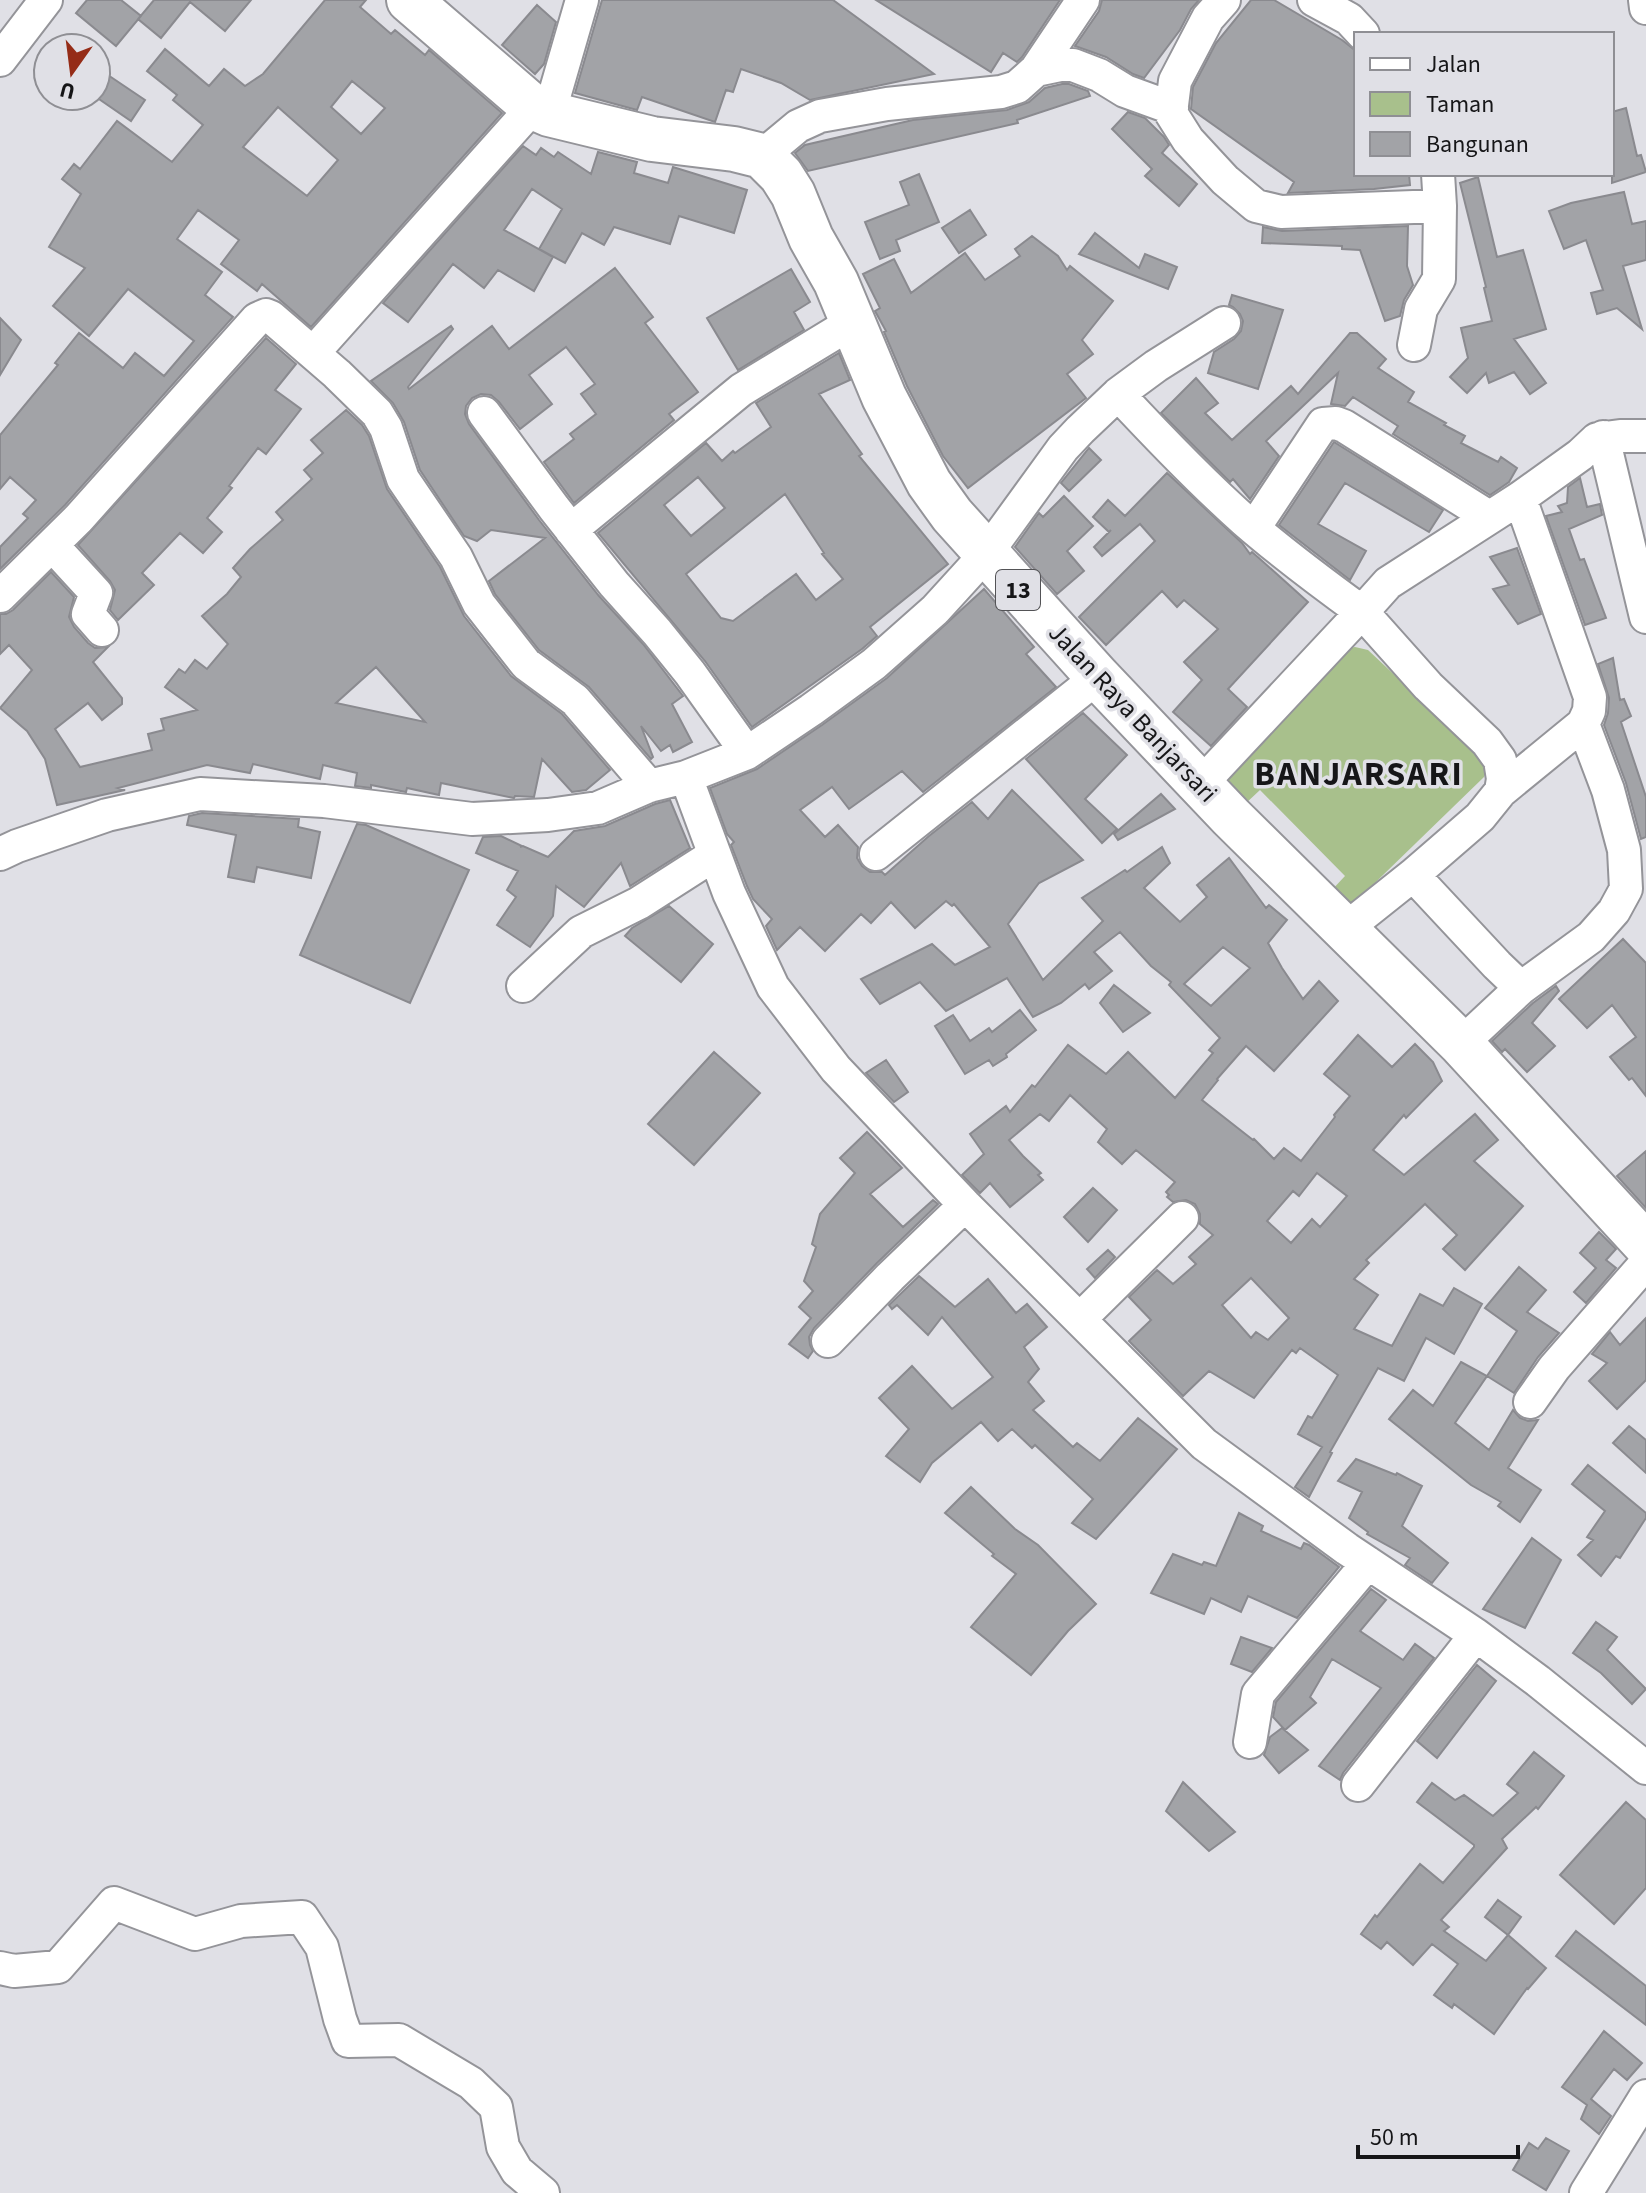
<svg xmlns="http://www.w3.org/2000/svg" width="1646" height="2193" font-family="'Source Sans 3',sans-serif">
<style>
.green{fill:#a8c08c}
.building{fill:#a2a3a7;stroke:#8a8a8f;stroke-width:2;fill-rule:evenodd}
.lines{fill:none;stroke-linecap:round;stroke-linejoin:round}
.minor-casing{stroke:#949499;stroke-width:36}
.highway-casing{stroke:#949499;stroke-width:48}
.minor{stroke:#fff;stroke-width:32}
.highway{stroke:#fff;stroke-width:44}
.labels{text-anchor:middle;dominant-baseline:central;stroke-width:7;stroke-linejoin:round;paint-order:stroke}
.shield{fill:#e0e0e6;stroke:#535356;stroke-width:2}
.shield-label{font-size:24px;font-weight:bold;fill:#161618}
.street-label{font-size:26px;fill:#161618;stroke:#e0e0e6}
.district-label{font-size:34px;font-weight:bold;letter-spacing:2px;fill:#161618;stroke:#e0e0e6}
</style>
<rect width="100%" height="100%" fill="#e0e0e6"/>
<!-- green -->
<path class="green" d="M1355,647L1368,650L1485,760L1487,770L1484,777L1348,909L1330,892L1345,876L1260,790L1244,805L1220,782L1350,648Z"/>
<!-- building -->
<path class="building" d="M87,0H121L141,16L116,46L76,13Z
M154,0H251L225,31L190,2L161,38L138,19Z
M325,0H366L360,7L391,34L395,30L425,55L429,50L502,113L311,327L262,284L257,291L221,264L239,240L198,210L177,239L222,272L205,295L233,317L65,505L0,569V547L28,518L23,514L36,500L10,477L0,489V435L58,365L55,363L79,333L123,368L135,353L164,376L194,341L128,289L89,336L53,306L85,268L49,247L81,194L62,179L74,164L80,169L117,121L172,162L203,125L173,100L177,95L147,71L165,49L209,86L224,69L245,86L263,74ZM352,81L385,108L361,134L331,107ZM278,107L338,160L307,196L243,147Z
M602,0H833L934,74L810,100L781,83L741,69L733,92L726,90L715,122L642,97L637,110L575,93Z
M876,0H1060L1022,57L1017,62L1003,53L991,72Z
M1102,0H1199L1191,9L1180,30L1144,78L1133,74L1106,57L1075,46L1099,11Z
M1251,0H1274L1342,40L1356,51V174H1409L1410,185L1374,189L1288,193L1294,182L1191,109L1193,87L1216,43Z
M537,5L556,22L544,64L535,74L502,45Z
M96,67L145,100L131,121L96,97Z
M1062,84H1069L1088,91L1090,96L1017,120L1018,123L808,171L795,153L805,145L913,120L1007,110L1029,102L1045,88Z
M1626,108L1637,156L1641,155L1646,172L1612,183V112Z
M1128,112L1145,118L1164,137L1169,145L1162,153L1197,184L1179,206L1145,176L1152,169L1112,129Z
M523,146L536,155L541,148L554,157L558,152L591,174L598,152L637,162L634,173L668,183L673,167L747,190L734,233L679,216L670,244L614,227L604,245L582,233L565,263L539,249L562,209L532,189L504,230L553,257L534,291L498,270L484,288L453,264L408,322L383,303Z
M919,174L939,222L896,240L900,251L880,259L865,222L909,205L900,182Z
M1478,177L1497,257L1523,250L1546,329L1514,339L1546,383L1530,394L1514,372L1489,383L1486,373L1467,393L1450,377L1468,358L1461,328L1492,321L1484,288L1486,287L1460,183Z
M1624,192L1632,224L1646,221V260L1623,266L1642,329L1617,308L1597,314L1591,293L1603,290L1586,240L1564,249L1549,211L1571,203Z
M970,210L986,235L959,253L942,228Z
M1408,226L1407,266L1413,285L1404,300L1400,316L1385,321L1360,250L1342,249V246L1262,243L1263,227L1282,231Z
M1095,233L1139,268L1145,254L1177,267L1168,289L1079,254Z
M1032,236L1058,256L1067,270L1070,266L1113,301L1082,340L1093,354L1067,374L1086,398L968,488L943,456L907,386L884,332L886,331L875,311L880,308L863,274L894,259L911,293L965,253L985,280L1020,256L1015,249Z
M615,268L653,317L645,323L698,392L669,414L674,420L574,503L544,462L574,439L570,434L596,414L581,394L595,384L566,347L529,375L552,404L520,429L499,402L491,395L481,394L472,398L466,406L465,414L469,424L539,520L599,596L643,644L683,696L672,704L692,742L673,752L670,745L661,751L641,726L653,757L651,759L589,687L539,650L495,594L489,581L545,538L491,530L477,541L464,536L420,470L404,422L393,403L371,381L451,326L453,329L408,387L409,389L492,326L509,349Z
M791,269L810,302L794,312L804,330L738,370L707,318Z
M1232,295L1283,310L1258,389L1208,373L1214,352L1234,339L1241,331L1243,321L1240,314L1233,307L1229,305Z
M0,318L21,340L0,375Z
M1350,333H1357L1386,359L1378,368L1414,392L1408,402L1446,423L1444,425L1465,436L1461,443L1498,462L1501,457L1517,468L1509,482L1490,495L1393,434L1398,426L1353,397L1345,406L1331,404L1338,373L1266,441L1279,456L1250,499L1233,479L1230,482L1161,413L1196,378L1218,403L1205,413L1232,440L1291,386L1298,394Z
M266,338L296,364L275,390L301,409L266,454L258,448L229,486L232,488L207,518L222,532L203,553L180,533L142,573L154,585L118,620L110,610L115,590L110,581L78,545Z
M839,353L850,380L819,394L862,454L859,456L948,564L870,627L877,636L862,649L752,727L705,661L598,533L706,443L722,461L733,451L735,453L771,427L756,403ZM698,477L725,508L691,536L664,505ZM785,494L824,553L822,554L843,579L816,600L796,574L733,621L721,618L686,574Z
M346,410L362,425L369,436L387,489L440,567L464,616L511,676L562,714L610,770L586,790L572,792L542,759L534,797L515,796L514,798L441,783L439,795L407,788L406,792L371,785V788L355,786L357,773L323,765L320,779L253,764L250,773L207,765L118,788L125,790L57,805L45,759L27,731L0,708L32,670L9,645L0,654V614H6L13,610L51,572L74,597L69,617L74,627L88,643L95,648L108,647L93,662L122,698V704L102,720L88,703L55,729L80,767L152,750L148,734L164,730L161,719L197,710L165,687L179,669L185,673L195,660L207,669L228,644L202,616L227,594L241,577L233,568L250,549L283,520L276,512L312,479L304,470L323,453L311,440ZM376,667L425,722L336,703Z
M1334,442L1443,510L1429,532L1345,483L1318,524L1366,551L1350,580L1279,525Z
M1089,448L1101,460L1069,491L1061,483Z
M1167,473L1242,543L1250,554L1252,552L1260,559L1308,602L1228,689L1247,707L1211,746L1173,712L1202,680L1184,662L1218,629L1184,600L1177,607L1162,591L1106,645L1079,617L1155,541L1140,524L1102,556L1094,547L1111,530L1109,532L1093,517L1108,500L1125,516Z
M1580,478L1587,507L1600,504L1602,515L1569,529L1580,560L1584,559L1606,618L1585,625L1546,516L1562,512L1558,506L1567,503L1568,487Z
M1064,496L1093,526L1067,551L1084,571L1057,594L1015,547L1039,513L1043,517Z
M1517,548L1541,614L1518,624L1493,589L1509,585L1490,557Z
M984,589L1034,647L1026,654L1056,687L923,792L902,771L849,809L832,787L800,810L825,837L838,825L858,847L857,858L862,866L870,872H882L885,875L929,836L972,802L988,819L1012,790L1083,860L1039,883L1008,924L1043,980L1103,921L1082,898L1125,870L1127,872L1162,847L1170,863L1144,888L1180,922L1207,897L1197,885L1229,858L1266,908L1269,905L1287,920L1268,943L1282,968L1303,999L1319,981L1338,1001L1274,1071L1246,1046L1217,1079L1218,1080L1202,1100L1253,1140L1254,1139L1274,1159L1284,1148L1301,1161L1335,1117L1334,1115L1350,1096L1324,1074L1358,1035L1392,1067L1415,1044L1433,1062L1442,1081L1406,1118L1404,1115L1373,1150L1404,1175L1475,1114L1498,1140L1474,1161L1523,1206L1465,1270L1443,1249L1457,1235L1425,1204L1366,1260L1369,1263L1354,1279L1378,1295L1354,1329L1392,1346L1420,1294L1443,1306L1454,1288L1482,1304L1454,1354L1426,1338L1404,1381L1378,1368L1330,1452L1332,1453L1309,1497L1295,1487L1322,1447L1298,1434L1308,1416L1312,1418L1338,1375L1300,1348L1296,1353L1292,1350L1254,1398L1209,1371L1183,1396L1129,1341L1151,1320L1129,1297L1157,1270L1173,1284L1196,1264L1189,1257L1213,1235L1200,1224V1214L1195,1204L1186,1200L1173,1202L1167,1197L1169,1195L1166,1192L1175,1182L1136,1150L1122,1164L1098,1142L1107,1129L1070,1095L1049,1121L1040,1114L1009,1140L1023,1156L1041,1173L1038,1175L1043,1180L1010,1207L990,1183L980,1193L962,1175L984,1154L970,1134L1006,1106L1010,1112L1032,1085L1035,1087L1068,1045L1106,1074L1128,1052L1175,1098L1213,1053L1209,1050L1220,1038L1169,985L1171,982L1151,966L1120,932L1094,952L1112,971L1089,989L1085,984L1061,1003L1033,1017L1007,978L946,1011L920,982L880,1004L861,979L932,944L955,965L990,947L954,904L952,906L946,901L915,928L891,902L871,923L861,914L825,951L800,927L777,950L766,926L772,919L753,899L747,886L731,845L734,842L727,834L710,788L757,769L822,725L887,678ZM1223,947L1250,968L1211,1006L1184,984ZM1317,1173L1347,1196L1320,1227L1312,1219L1291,1243L1267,1221L1293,1191L1299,1196ZM1251,1278L1289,1318L1268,1340L1256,1332L1251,1338L1222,1305Z
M1613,658L1620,700L1624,699L1631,716L1621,722L1646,797V837L1641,839L1626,783L1604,725L1608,713L1609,698L1598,664Z
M1083,713L1127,755L1085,799L1117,829L1102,843L1026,759Z
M1161,794L1175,809L1118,840L1114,834Z
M670,800L690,848L630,886L621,863L584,907L556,886L553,916L530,947L497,925L516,897L507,890L518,871L476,853L483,837L501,836L522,846L520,847L523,846L548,857L574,831L605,826L655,804Z
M202,813L299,819L298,827L320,832L311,878L257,867L254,882L228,877L236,835L187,825L189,816Z
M357,824L366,825L469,870L410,1003L300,955Z
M669,906L713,944L681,982L625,936L632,928Z
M1623,939L1646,963V1096L1632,1078L1629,1080L1610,1057L1636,1037L1612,1005L1587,1028L1559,999Z
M1114,985L1150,1013L1123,1032L1100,1003Z
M1556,986L1559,991L1532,1023L1555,1046L1527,1072L1505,1049L1502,1052L1492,1041L1533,1003Z
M1020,1010L1036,1030L1006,1054L1007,1057L993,1066L989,1060L965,1074L935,1026L953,1015L970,1041L989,1028L992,1032Z
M714,1052L760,1093L694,1165L648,1124Z
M886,1060L908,1092L894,1102L866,1073Z
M867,1132L902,1168L870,1194L903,1227L933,1200L938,1204L877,1263L814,1328L809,1337L810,1345L813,1351L808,1358L789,1344L811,1318L799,1307L813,1291L804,1281L816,1247L812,1244L820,1214L855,1173L840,1158Z
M1646,1151V1208L1617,1176Z
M1093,1188L1117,1210L1088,1242L1064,1217Z
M1599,1232L1616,1249L1606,1260L1616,1268L1586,1303L1574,1292L1596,1268L1580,1253Z
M1108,1250L1115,1257L1095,1278L1087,1269Z
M1519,1267L1546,1290L1527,1312L1559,1333L1538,1357L1514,1393L1487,1376L1517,1331L1485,1308Z
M919,1276L955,1307L988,1279L1016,1313L1027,1304L1047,1327L1024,1347L1039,1369L1028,1382L1044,1401L1033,1410L1073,1447L1077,1443L1100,1461L1138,1418L1177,1449L1096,1539L1072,1523L1093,1499L1035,1445L1032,1448L1012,1429L998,1441L981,1422L932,1463L920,1482L886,1456L909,1429L879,1398L912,1366L952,1409L993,1377L942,1317L928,1335L897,1305L892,1309L889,1305Z
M1646,1318V1380L1617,1409L1589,1381L1607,1363L1592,1354L1610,1332L1620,1345Z
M1461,1362L1487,1376L1455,1423L1489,1450L1513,1410L1520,1418L1528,1421L1538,1420L1508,1468L1541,1490L1520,1522L1498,1506L1501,1502L1471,1485L1389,1419L1413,1390L1433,1406Z
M1629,1426L1646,1440V1473L1613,1443Z
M1356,1459L1396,1475L1397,1473L1422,1486L1402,1526L1448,1563L1432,1583L1405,1565L1410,1558L1367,1534L1368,1532L1349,1518L1362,1492L1338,1481Z
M1588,1465L1646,1513V1518L1620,1558L1616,1556L1601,1576L1578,1555L1593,1540L1587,1537L1605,1511L1572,1484Z
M971,1487L1015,1529L1038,1545L1096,1604L1068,1631L1031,1675L971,1627L1016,1574L992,1556L994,1554L945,1513Z
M1239,1513L1263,1526L1261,1531L1301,1549L1304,1543L1309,1545L1339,1567L1297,1618L1248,1596L1241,1612L1211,1598L1204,1614L1151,1593L1173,1554L1202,1565L1204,1562L1216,1566Z
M1532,1538L1561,1560L1525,1628L1483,1609Z
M1371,1589L1386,1600L1360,1631L1403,1660L1415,1644L1434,1658L1343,1773L1340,1780L1319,1766L1381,1688L1332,1659L1310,1697L1316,1703L1285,1730L1273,1717L1276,1702Z
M1596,1622L1617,1637L1607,1650L1646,1689L1632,1704L1601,1673L1573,1653Z
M1241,1637L1272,1648L1252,1672L1231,1664Z
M1477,1665L1496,1681L1437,1758L1417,1741Z
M1282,1728L1308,1750L1279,1773L1264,1755L1270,1737Z
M1534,1752L1564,1776L1538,1809L1536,1807L1502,1839L1507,1848L1441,1920L1449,1927L1444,1931L1486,1961L1508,1935L1546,1968L1528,1989L1527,1988L1494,2034L1454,2004L1452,2008L1434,1995L1458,1964L1432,1944L1413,1965L1387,1942L1381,1949L1361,1934L1375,1915L1377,1917L1420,1864L1443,1883L1474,1847V1845L1417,1802L1432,1783L1455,1800L1464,1795L1493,1816L1518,1793L1507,1784Z
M1183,1782L1235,1832L1209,1851L1166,1811Z
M1626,1802L1646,1820V1888L1614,1924L1560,1875Z
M1498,1900L1521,1917L1508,1935L1485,1917Z
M1576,1931L1646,1986V2025L1556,1956Z
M1604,2031L1642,2063L1627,2080L1614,2069L1591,2099L1611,2116L1599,2134L1581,2119L1587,2105L1562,2087Z
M1546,2138L1569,2151L1546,2190L1513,2170L1529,2143L1538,2149Z"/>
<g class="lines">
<!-- minor casing -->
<g class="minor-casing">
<path id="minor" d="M1224,0L1208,18L1175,81L1171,113L1188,140L1225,180L1256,206L1281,212L1440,206
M1314,0L1349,19L1363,34
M1645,0L1646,8
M0,60L46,0
M1036,70L1060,65H1073L1099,75L1125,91L1172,108
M549,114L582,0
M762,156L798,126L820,116L887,104L1001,92L1017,87L1036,70L1083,0
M1414,345L1421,309L1439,279L1440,206L1438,174
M313,353L533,107
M1118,394C1159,438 1200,481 1245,521C1282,553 1322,583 1362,612L1200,785
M484,413L554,508L614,584L657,632L690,673L747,753
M1603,437L1646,617
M1254,528L1323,424L1336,423L1344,426L1489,517
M571,530L741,390L853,322
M52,545L96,593L88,614L102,630
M0,596L79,518L257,319L266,315L271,317L337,374L377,413L386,428L403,479L456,557L479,604L526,664L575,700L649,786
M686,777L729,893L773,987L836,1069L965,1205L1204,1444L1347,1549L1476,1635L1538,1681L1646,1768
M1501,791L1583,724L1589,711L1590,697L1520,498
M0,854L17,846L107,815L200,794L324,801L472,819L548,815L598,808L649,786L686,777L747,753L811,710L874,664L935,610L986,554L1063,448L1080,430L1118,394L1156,366L1224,323
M876,854L1098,677
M1413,875L1497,965L1521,988L1461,1044
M1344,930L1413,875L1480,817L1501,791L1503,779L1500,760L1487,742L1428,686L1362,612L1388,583L1520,498L1580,455L1597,439L1620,436H1646
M523,986L581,932L639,903L714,855
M1521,988L1591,937L1614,911L1626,889L1624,850L1608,790L1583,724
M1080,1319L1182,1218
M828,1341L890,1277L965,1205
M1530,1402L1554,1368L1646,1263
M1250,1742L1258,1694L1368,1563
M1358,1785L1476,1635
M0,1968L14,1971L58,1967L114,1903L195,1934L241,1921L302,1917L322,1947L340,2019L348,2041L399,2040L471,2083L496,2107L503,2147L517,2171L543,2193
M1586,2193L1646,2096"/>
</g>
<!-- highway casing -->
<g class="highway-casing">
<path id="highway" d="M409,0L533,107L549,114L652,139L734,149L762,156L781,175L793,194L811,238L836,282L884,397L929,483L952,515L1098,677L1231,817L1461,1044L1646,1245"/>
</g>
<!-- minor -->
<use href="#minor" class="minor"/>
<!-- highway -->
<use href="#highway" class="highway"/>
</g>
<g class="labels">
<!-- shield labels -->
<rect class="shield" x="996" y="570" width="44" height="40" rx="6"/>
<g class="shield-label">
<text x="1018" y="590">13</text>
</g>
<!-- street labels -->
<g class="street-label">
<text transform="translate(1133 713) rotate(47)">Jalan Raya Banjarsari</text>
</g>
<!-- district labels -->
<g class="district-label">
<text x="1359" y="774">BANJARSARI</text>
</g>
</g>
<!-- legend -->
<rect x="1354" y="32" width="260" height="144" fill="#e0e0e6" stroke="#8f8f94" stroke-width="2"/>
<rect x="1370" y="58" width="40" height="12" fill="#ffffff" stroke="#8f8f94" stroke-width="2"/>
<text x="1426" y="72" font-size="24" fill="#161618">Jalan</text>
<rect x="1370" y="92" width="40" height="24" fill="#a8c08c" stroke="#8f8f94" stroke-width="2"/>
<text x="1426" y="112" font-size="24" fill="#161618">Taman</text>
<rect x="1370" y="132" width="40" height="24" fill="#a2a3a7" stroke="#8f8f94" stroke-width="2"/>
<text x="1426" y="152" font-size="24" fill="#161618">Bangunan</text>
<!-- north arrow -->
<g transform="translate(72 72) rotate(194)"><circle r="38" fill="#e0e0e6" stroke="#8f8f94" stroke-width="2"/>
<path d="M0-6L14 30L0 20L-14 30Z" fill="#952c17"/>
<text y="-12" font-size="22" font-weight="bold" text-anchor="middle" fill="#161618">U</text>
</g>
<!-- scale -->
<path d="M1358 2145v12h160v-12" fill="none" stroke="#161618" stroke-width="4"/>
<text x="1370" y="2145" font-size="24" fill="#161618" stroke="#e0e0e6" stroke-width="6" paint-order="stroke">50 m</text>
</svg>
